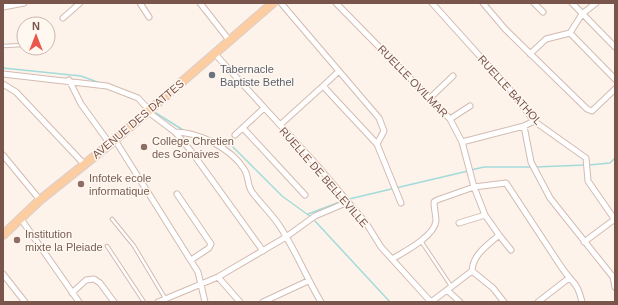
<svg xmlns="http://www.w3.org/2000/svg" width="618" height="305" font-family="Arial,sans-serif">
<style>
.lines{fill:none;stroke-linecap:round;stroke-linejoin:round}
.stream{stroke:#a3dbdb;stroke-width:1.5}
.lane-casing{stroke:#d3bbb1;stroke-width:4.5}
.street-casing{stroke:#d3bbb1;stroke-width:7}
.primary-casing{stroke:#dacfcd;stroke-width:10}
.lane{stroke:#fff;stroke-width:2.5}
.street{stroke:#fff;stroke-width:5}
.primary{stroke:#fdcda2;stroke-width:8}
.worship-dot{fill:#6b7280;stroke:#fff8f1;stroke-width:1.5}
.education-dot{fill:#8d6e63;stroke:#fff8f1;stroke-width:1.5}
.labels{text-anchor:middle;dominant-baseline:central;stroke-width:3;stroke-linejoin:round;paint-order:stroke}
.worship-label{font-size:11px;fill:#5b616d;stroke:#fff8f1;text-anchor:start}
.street-label{font-size:11px;fill:#7a554b;stroke:#fff8f1}
.education-label{font-size:11px;fill:#785e54;stroke:#fff8f1;text-anchor:start}
</style>
<rect width="100%" height="100%" fill="#fdf3ea"/>
<g class="lines">
<!-- stream -->
<path class="stream" d="M3,68L81,76L100,83
M156,113L183,130
M206,137L228,142L282,196L311,217
M589,165L610,163L615,158
M535,167L585,165
M471,170L484,167H531
M349,199L468,171
M308,214L345,200
M315,221L390,302"/>
<!-- lane casing -->
<g class="lane-casing">
<path id="lane" d="M3,46L24,45
M112,219L134,246L165,298
M421,241L451,286
M107,246L144,302"/>
</g>
<!-- street casing -->
<g class="street-casing">
<path id="street" d="M140,3L149,17
M200,3L229,40
M281,3L379,118L384,131L377,144
M336,3L450,119L462,142L474,187L485,215L499,235C487,246 473,254 472,271L447,290L460,302
M432,3L512,92L534,121L586,158L588,181L615,220
M483,3L505,29L587,109L592,111L615,89
M534,3L543,12
M572,3L615,47
M596,3L582,14L570,33L615,79
M3,7L24,3
M63,18L80,3
M215,54L316,164L366,223L381,247L431,302
M530,54L546,39L570,33
M3,74L107,86L138,98L148,109
M69,80L81,104L110,144
M3,84L16,92L84,164
M323,86L339,71
M431,97L453,76
M147,111L175,132L191,151L263,251
M450,119L470,106
M280,125L323,86L377,144L401,203
M524,126L531,162L550,198L613,277L615,287
M243,128L305,195
M175,132C198,132 231,148 244,169C249,176 247,185 252,192C260,203 271,213 279,225C295,249 306,277 321,302
M235,135L264,108
M115,140L198,272L205,302
M462,142L524,126L534,121
M3,155L40,200
M177,194L211,244L209,248L191,260
M21,219L79,302
M459,223L485,215
M499,235L511,250
M584,242L615,219
M392,259C404,252 434,237 436,221C436,215 434,209 434,202L437,200L474,187L506,183L562,268C573,284 577,281 582,302
M472,271L493,288L504,302
M3,274L25,302
M218,277L240,302
M72,293L86,280L94,279L100,283L114,302
M158,302L218,277L286,237L315,216L348,202
M263,302L308,281
M431,302L447,290
M538,302L569,278"/>
</g>
<!-- primary casing -->
<g class="primary-casing">
<path id="primary" d="M3,235L40,200L115,140L273,3"/>
</g>
<!-- lane -->
<use href="#lane" class="lane"/>
<!-- street -->
<use href="#street" class="street"/>
<!-- primary -->
<use href="#primary" class="primary"/>
</g>
<!-- markers -->
<circle class="worship-dot" cx="212" cy="75" r="4"/>
<g class="education-dot">
<circle cx="144" cy="147" r="4"/>
<circle cx="81" cy="184" r="4"/>
<circle cx="17" cy="240" r="4"/>
</g>
<g class="labels">
<!-- worship labels -->
<g class="worship-label">
<text x="220" y="69">Tabernacle<tspan x="220" dy="13">Baptiste Bethel</tspan></text>
</g>
<!-- street labels -->
<g class="street-label">
<text transform="translate(413 81) rotate(46)">RUELLE OVILMAR</text>
<text transform="translate(510 90) rotate(48)">RUELLE BATHOL</text>
<text transform="translate(138 119) rotate(-40)">AVENUE DES DATTES</text>
<text transform="translate(324 177) rotate(49)">RUELLE DE BELLEVILLE</text>
</g>
<!-- education labels -->
<g class="education-label">
<text x="152" y="141">College Chretien<tspan x="152" dy="13">des Gonaives</tspan></text>
<text x="89" y="178">Infotek ecole<tspan x="89" dy="13">informatique</tspan></text>
<text x="25" y="234">Institution<tspan x="25" dy="13">mixte la Pleiade</tspan></text>
</g>
</g>
<!-- border -->
<rect width="618" height="305" fill="none" stroke="#7a554b" stroke-width="8"/>
<!-- north arrow -->
<g transform="translate(36 36)"><circle r="19" fill="#fff8f1" stroke="#cab7af"/>
<path d="M0-3L7 15L0 10L-7 15Z" fill="#ea574c"/>
<text y="-6" font-size="11" font-weight="bold" text-anchor="middle" fill="#7a554b">N</text>
</g>
</svg>
